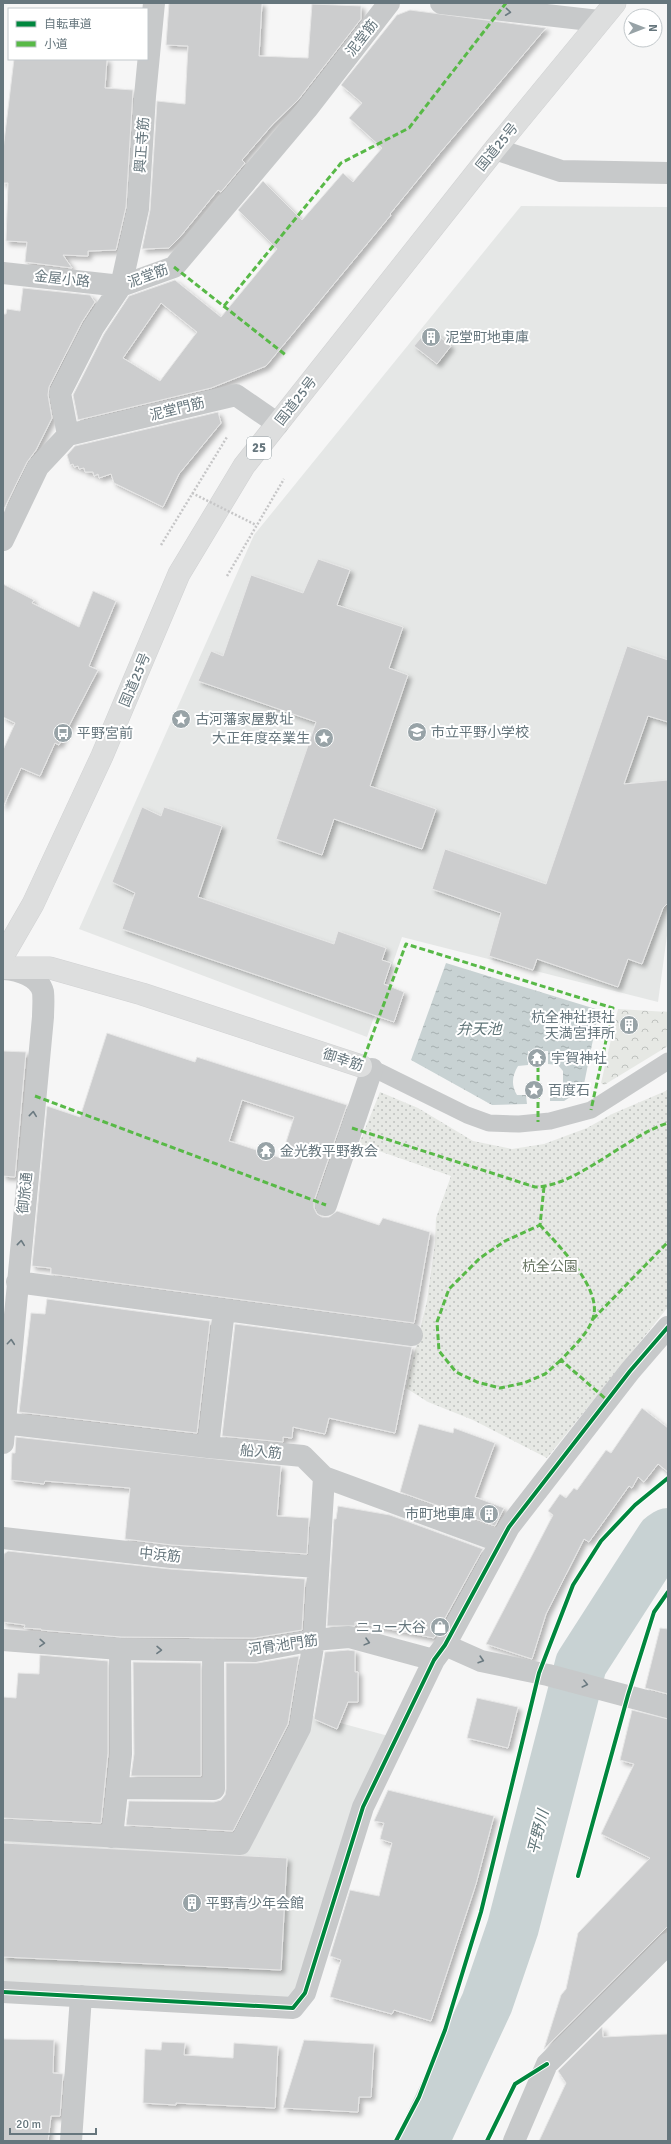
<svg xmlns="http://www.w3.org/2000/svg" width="671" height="2144" font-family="Signika,'Noto Sans JP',sans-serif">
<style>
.built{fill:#e5e7e6}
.forest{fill:url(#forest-crowns)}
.park{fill:url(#park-dots)}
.water{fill:url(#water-ripples)}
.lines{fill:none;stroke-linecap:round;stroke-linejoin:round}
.river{stroke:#c8d2d3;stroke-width:52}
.building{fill:#cccdce;stroke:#e6e6e6;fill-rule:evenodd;filter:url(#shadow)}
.secondary-casing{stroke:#d1d2d3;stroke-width:23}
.highway-casing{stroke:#d1d2d3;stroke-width:23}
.path{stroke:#c6c6c7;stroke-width:2.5;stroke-dasharray:2 2;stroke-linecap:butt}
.lane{stroke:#c7c9ca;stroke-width:17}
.street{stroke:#c7c9ca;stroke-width:22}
.secondary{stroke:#dddede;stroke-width:22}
.highway{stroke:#dddede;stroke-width:22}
.path-bridge{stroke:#c6c6c7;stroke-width:2.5;stroke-dasharray:2 2;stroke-linecap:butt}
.quiet{stroke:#58b947;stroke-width:3;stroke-dasharray:6 3;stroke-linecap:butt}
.cycleway-casing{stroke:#fff;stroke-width:6}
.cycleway{stroke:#00873e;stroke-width:4}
.oneway{stroke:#6b7a81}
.labels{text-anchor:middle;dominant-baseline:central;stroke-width:4;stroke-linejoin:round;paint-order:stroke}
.shield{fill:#fff;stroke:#949fa4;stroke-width:1}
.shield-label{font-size:13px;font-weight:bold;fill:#66767d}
.street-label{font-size:14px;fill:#66767d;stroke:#fff}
.poi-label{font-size:14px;fill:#66767d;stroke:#fff;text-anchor:start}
.park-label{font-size:14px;fill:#697664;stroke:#fff}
.water-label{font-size:15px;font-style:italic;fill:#607578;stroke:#fff}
</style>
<defs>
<pattern id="forest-crowns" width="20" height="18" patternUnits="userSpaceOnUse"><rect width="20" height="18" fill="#e6e8e4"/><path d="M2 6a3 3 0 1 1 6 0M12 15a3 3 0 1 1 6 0" fill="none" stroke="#bec1be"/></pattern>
<pattern id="park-dots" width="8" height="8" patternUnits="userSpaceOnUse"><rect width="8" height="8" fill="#e6e8e4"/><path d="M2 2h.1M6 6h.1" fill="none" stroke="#bec1be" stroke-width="1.8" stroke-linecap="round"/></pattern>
<pattern id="water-ripples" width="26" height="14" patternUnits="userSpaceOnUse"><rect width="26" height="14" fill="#c8d2d3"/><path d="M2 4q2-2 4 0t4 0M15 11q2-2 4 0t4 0" fill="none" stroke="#a6afb0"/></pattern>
<filter id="shadow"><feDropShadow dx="3.5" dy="3.5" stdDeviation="2" flood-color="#0004"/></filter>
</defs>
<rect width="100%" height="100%" fill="#f6f6f6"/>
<!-- built -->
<path class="built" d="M521,206L668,207V928L658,1002L402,937L367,1037L79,929L254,535Z
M303,1713L396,1738L293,2008L3,1993V1830L240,1844Z"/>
<!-- forest -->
<path class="forest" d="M618,1009L668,1012V1046L604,1085L601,1083Z"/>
<!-- park -->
<path class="park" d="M668,1090V1307L547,1458L473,1420L428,1402L406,1388L427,1301L435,1243L436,1218L451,1176L359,1144L380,1092L418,1108L473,1141L512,1149L544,1144L587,1128L612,1114Z"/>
<!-- water -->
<path class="water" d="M446,963L599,1010L583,1089L564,1101H550V1093H558L563,1086V1071L558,1065L548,1064V1051H528V1065L518,1066C512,1076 511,1085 517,1095H526L527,1104L492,1105L411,1060Z"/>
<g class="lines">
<!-- river -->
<path class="river" d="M423,2141L487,2003L513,1927L581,1664L662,1538L668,1534"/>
</g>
<!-- building -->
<path class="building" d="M169,3H262L259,56L308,58L312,4L361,6V19L298,100L273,124L242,160L245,163L221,192L218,190L180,237L169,248L142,249L150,210L157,101L185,104L188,46L166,45Z
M410,10L546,28L439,154L390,214L391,215L266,366L211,388L78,420L73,395L104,334L129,296L175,280L221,317L277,249L238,210L263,181L302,220L343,173L353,182L382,148L349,118L362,103L341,85L397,15ZM161,303L197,332L160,381L123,358Z
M14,59H107L105,88L133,90L126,207L116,250L88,251V256L63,255L72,268L25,262L27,242L6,241L8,183H3V150Z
M23,288L90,295L95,302L82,322L49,387L48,395L52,418L36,450L27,462L3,511V314H6L7,309L20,311Z
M429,328L451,346L437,364L414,346Z
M218,412L221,423L179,474L163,507L114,483L111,474L99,478L98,474L94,476L93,472H85L84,468L79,469L78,466L74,467L73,464L70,465L67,455L75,446Z
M318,559L350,570L337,605L403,627L389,668L408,675L370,786L436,809L422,849L334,819L322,855L276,839L316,722L198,681L211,651L223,656L251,575L303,593Z
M3,584L34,600L32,603L79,627L93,591L116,601L89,666L98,670L59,745L55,743L40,776L21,768L3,807V750L15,723L3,717Z
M627,646L668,660V722L648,716L624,784L668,780V903L663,908L642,964L628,959L618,987L537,959L533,970L489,956L501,913L432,889L445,849L546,884Z
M142,807L161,816L164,807L222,826L198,897L334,944L338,931L386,948L382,960L391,963L384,984L404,992L394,1022L122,929L135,893L112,882Z
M107,1033L195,1062L197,1057L347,1105L314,1201V1208L317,1214L322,1217H329L337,1211L379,1225L383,1218L430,1232L414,1323L51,1274V1268L32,1266L47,1106L80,1117ZM242,1100L294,1117L281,1158L229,1141Z
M3,1051L26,1052L15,1177L3,1176Z
M47,1299L210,1321L197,1433L19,1412L31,1313L45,1314Z
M235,1324L412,1347L395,1433L329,1418L325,1434L293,1427L292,1438L283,1437V1442L222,1436Z
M642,1408L668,1428V1472L658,1464L644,1482L638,1477L632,1488L629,1486L589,1542L584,1539L546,1614L532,1659L486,1644L553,1515L548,1511L560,1494L566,1498L574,1488L577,1490L606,1450L611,1453Z
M419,1424L453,1433L454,1428L495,1443L475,1497L504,1508L495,1526L400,1492Z
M16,1437L281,1466L277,1516L309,1518L307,1554L172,1545L125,1539L130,1488L45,1481L44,1484L11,1480L12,1453H15Z
M338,1506L390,1515L483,1549L434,1638L355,1622V1626H327L334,1519H336Z
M8,1551L170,1569L305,1579L302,1630L254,1638L121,1637L41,1630V1629L24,1628L25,1625L3,1622V1569L4,1554Z
M660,1628L668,1629V1694L645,1688Z
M348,1650L355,1651V1672H358V1702H348L337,1729L314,1719L325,1652Z
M40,1655L108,1661V1753L101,1823L3,1818V1697L16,1698L18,1673L39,1674Z
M299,1656L288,1724L233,1831L126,1825L129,1801L214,1802L221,1800L225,1795L226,1789V1663H257Z
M133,1662L201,1663V1776H131L134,1754Z
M477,1698L518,1707L508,1748L467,1738Z
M632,1710L668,1719V1926L544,2049L561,1995L566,1989L578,1933L650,1858L601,1834L634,1764L620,1760Z
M388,1790L494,1816L476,1884L431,2021L394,2010L392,2014L330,1997L341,1960L330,1956L350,1890L379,1896L392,1843L380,1839L384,1823L374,1821Z
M3,1843L287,1858L281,1970L3,1957Z
M602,2027L603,2037L668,2034V2141H539L566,2083L558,2071Z
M3,2039L54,2040L53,2073L63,2074L60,2116H51L48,2141H3Z
M304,2040L374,2044L371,2097H359L358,2112L283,2108Z
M162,2042L185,2043L184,2055L233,2058L234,2043L278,2046L275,2108L176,2103V2105L143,2103L145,2049L161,2050Z"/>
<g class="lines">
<!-- secondary casing -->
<g class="secondary-casing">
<path id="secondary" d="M3,968H50L142,994L361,1066"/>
</g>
<!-- highway casing -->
<g class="highway-casing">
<path id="highway" d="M3,956L33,904L102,756L179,574L244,466L495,149L615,3"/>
</g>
<!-- path -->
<path class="path" d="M161,545L227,437
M227,576L284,479"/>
<!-- lane -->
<path class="lane" d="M361,1066L380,1072L467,1115L489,1123L519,1124L550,1121L591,1110L668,1061"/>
<!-- street -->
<path class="street" d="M441,3L599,21
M495,149L561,171L668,173
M3,273L121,286
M121,286L138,209L145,96L154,3
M68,435L60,393L93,328L121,286L174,267L307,109L389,3
M68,435L236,395L278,424
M3,540L38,467L68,435
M326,1205L372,1069
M17,1282L412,1335
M3,1423L208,1447L303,1456L324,1477L501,1542
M3,1443L43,1017C43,1009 44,1000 43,992C39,976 18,970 4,969
M208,1447L224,1310
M3,1538L171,1557L318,1567
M3,1640L120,1649L255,1651L314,1640L349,1637L434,1660
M445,1645L481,1661L548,1675L668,1707
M117,1788L214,1789L213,1650
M3,1830L240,1844L300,1728L314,1640L324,1477
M112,1837L121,1754L120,1649
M3,1992L293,2008L305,1993L363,1807L434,1660L445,1645L509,1527L630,1371L668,1327
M71,2141L81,1996
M514,2141L547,2064L668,1944"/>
<!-- secondary -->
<use href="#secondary" class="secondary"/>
<!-- highway -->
<use href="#highway" class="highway"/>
<!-- path-bridge -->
<path class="path-bridge" d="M192,493L256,525"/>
<!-- quiet -->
<path class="quiet" d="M174,267L287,356
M224,306L341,163L409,128L506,3
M361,1066L406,944L613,1008L591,1110
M538,1066V1122
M35,1096L326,1205
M352,1128L535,1187C576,1187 628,1135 668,1123
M544,1187L540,1225L505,1241L480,1258L449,1289L437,1322L439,1351L456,1372L477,1382L500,1388L524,1383L545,1374L561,1360
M540,1225C558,1245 603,1289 593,1318C588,1334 572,1348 561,1360L607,1400
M593,1319L668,1242"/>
<!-- cycleway casing -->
<g class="cycleway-casing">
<path id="cycleway" d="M578,1876L628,1695L654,1612L668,1592
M3,1992L293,2008L305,1993L363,1807L434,1660L445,1645L509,1527L630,1371L668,1327
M396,2141L419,2097L445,2030L481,1912L539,1673L573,1585L601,1541L635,1505L668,1478
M487,2141L515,2084L547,2064"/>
</g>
<!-- cycleway -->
<use href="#cycleway" class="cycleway"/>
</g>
<!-- one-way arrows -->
<defs><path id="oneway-chevron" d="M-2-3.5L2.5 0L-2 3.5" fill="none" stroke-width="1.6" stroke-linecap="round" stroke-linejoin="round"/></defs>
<g class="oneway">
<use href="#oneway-chevron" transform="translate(508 12) rotate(6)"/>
<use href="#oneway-chevron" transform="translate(33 1114) rotate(-84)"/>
<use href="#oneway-chevron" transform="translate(21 1243) rotate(-84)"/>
<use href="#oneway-chevron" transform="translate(11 1342) rotate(-85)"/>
<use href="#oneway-chevron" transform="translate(367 1642) rotate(15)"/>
<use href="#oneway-chevron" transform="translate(42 1643) rotate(4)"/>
<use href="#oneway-chevron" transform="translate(159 1650) rotate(1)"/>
<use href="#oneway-chevron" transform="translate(481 1660) rotate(17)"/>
<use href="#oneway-chevron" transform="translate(585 1684) rotate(14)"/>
</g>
<!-- icons -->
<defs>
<g id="building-disc" transform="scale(1)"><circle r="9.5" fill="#98a3a7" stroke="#fff"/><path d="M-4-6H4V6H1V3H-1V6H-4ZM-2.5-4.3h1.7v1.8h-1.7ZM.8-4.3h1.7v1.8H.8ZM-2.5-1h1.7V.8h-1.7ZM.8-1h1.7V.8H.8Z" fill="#fff"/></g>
<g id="sight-disc" transform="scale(1)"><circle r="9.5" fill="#98a3a7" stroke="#fff"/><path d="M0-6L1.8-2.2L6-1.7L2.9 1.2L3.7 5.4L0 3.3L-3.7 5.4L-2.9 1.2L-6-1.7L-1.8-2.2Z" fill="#fff"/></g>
<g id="school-disc" transform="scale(1)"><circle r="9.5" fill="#98a3a7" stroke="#fff"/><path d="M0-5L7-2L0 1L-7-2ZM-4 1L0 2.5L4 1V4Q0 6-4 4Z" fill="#fff"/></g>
<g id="bus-disc" transform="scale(1)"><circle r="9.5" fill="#98a3a7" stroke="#fff"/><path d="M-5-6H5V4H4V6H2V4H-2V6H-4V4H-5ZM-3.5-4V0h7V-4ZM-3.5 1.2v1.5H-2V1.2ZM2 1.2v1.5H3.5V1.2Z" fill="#fff"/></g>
<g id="temple-disc" transform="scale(1)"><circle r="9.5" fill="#98a3a7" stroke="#fff"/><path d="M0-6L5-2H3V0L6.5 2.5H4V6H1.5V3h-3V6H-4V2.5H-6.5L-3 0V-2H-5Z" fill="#fff"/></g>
<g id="shop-disc" transform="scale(1)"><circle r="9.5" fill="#98a3a7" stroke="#fff"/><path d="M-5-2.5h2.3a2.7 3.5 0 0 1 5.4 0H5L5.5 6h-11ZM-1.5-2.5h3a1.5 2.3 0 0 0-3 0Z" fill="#fff"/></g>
</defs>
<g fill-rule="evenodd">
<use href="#building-disc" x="431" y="337"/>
<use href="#sight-disc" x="181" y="719"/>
<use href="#school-disc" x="417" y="732"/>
<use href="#bus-disc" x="63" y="733"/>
<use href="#sight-disc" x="324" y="738"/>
<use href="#building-disc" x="629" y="1025"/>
<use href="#temple-disc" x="537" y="1058"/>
<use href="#sight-disc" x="534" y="1090"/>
<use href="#temple-disc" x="266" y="1151"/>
<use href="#building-disc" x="489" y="1514"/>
<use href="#shop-disc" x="440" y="1627"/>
<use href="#building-disc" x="192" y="1903"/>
</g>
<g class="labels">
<!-- shield labels -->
<rect class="shield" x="247" y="437" width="24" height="22" rx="3"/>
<g class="shield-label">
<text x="259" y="448">25</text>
</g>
<!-- street labels -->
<g class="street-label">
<text transform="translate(362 38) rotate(-52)">泥堂筋</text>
<text transform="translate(142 145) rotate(-86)">興正寺筋</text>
<text transform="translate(497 147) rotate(-51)">国道25号</text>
<text transform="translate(148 276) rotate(-20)">泥堂筋</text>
<text transform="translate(62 279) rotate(6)">金屋小路</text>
<text transform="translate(296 401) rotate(-52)">国道25号</text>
<text transform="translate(177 409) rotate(-14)">泥堂門筋</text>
<text transform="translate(135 680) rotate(-67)">国道25号</text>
<text transform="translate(343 1060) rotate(18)">御幸筋</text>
<text transform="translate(25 1193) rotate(-84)">御旅通</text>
<text transform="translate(261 1452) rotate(5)">船入筋</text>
<text transform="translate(160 1555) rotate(6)">中浜筋</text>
<text transform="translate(283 1645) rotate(-8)">河骨池門筋</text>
</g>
<!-- poi labels -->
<g class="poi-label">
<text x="445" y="337">泥堂町地車庫</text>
<text x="195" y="719">古河藩家屋敷址</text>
<text x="431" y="732">市立平野小学校</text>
<text x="77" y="733">平野宮前</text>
<text x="310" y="738" text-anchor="end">大正年度卒業生</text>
<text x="615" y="1017" text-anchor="end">杭全神社摂社<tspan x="615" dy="16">天満宮拝所</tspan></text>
<text x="551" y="1058">宇賀神社</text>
<text x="548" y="1090">百度石</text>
<text x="280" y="1151">金光教平野教会</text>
<text x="475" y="1514" text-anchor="end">市町地車庫</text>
<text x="426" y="1627" text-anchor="end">ニュー大谷</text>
<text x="206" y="1903">平野青少年会館</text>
</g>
<!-- park labels -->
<g class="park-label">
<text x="550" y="1266">杭全公園</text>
</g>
<!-- water labels -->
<g class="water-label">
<text x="479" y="1029">弁天池</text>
<text transform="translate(538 1832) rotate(-76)">平野川</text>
</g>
</g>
<!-- border -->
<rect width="671" height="2144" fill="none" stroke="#66767d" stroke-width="8"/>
<!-- legend -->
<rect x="8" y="8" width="140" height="52" fill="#ffffff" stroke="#c2c8cb"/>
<rect x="16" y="21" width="20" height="6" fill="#00873e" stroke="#c2c8cb"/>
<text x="44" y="28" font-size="12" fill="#66767d">自転車道</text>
<rect x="16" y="41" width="20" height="6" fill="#58b947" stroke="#c2c8cb"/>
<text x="44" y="48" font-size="12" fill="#66767d">小道</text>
<!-- north arrow -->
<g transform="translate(643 28) rotate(90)"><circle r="19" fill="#ffffff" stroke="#c2c8cb"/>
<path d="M0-3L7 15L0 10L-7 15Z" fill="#98a3a7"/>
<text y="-6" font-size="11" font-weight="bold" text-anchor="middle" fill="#66767d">N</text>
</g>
<!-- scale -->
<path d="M10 2128v6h86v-6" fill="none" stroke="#66767d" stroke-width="2"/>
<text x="16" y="2128" font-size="12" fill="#66767d" stroke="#ffffff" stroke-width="3" paint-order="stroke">20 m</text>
</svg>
